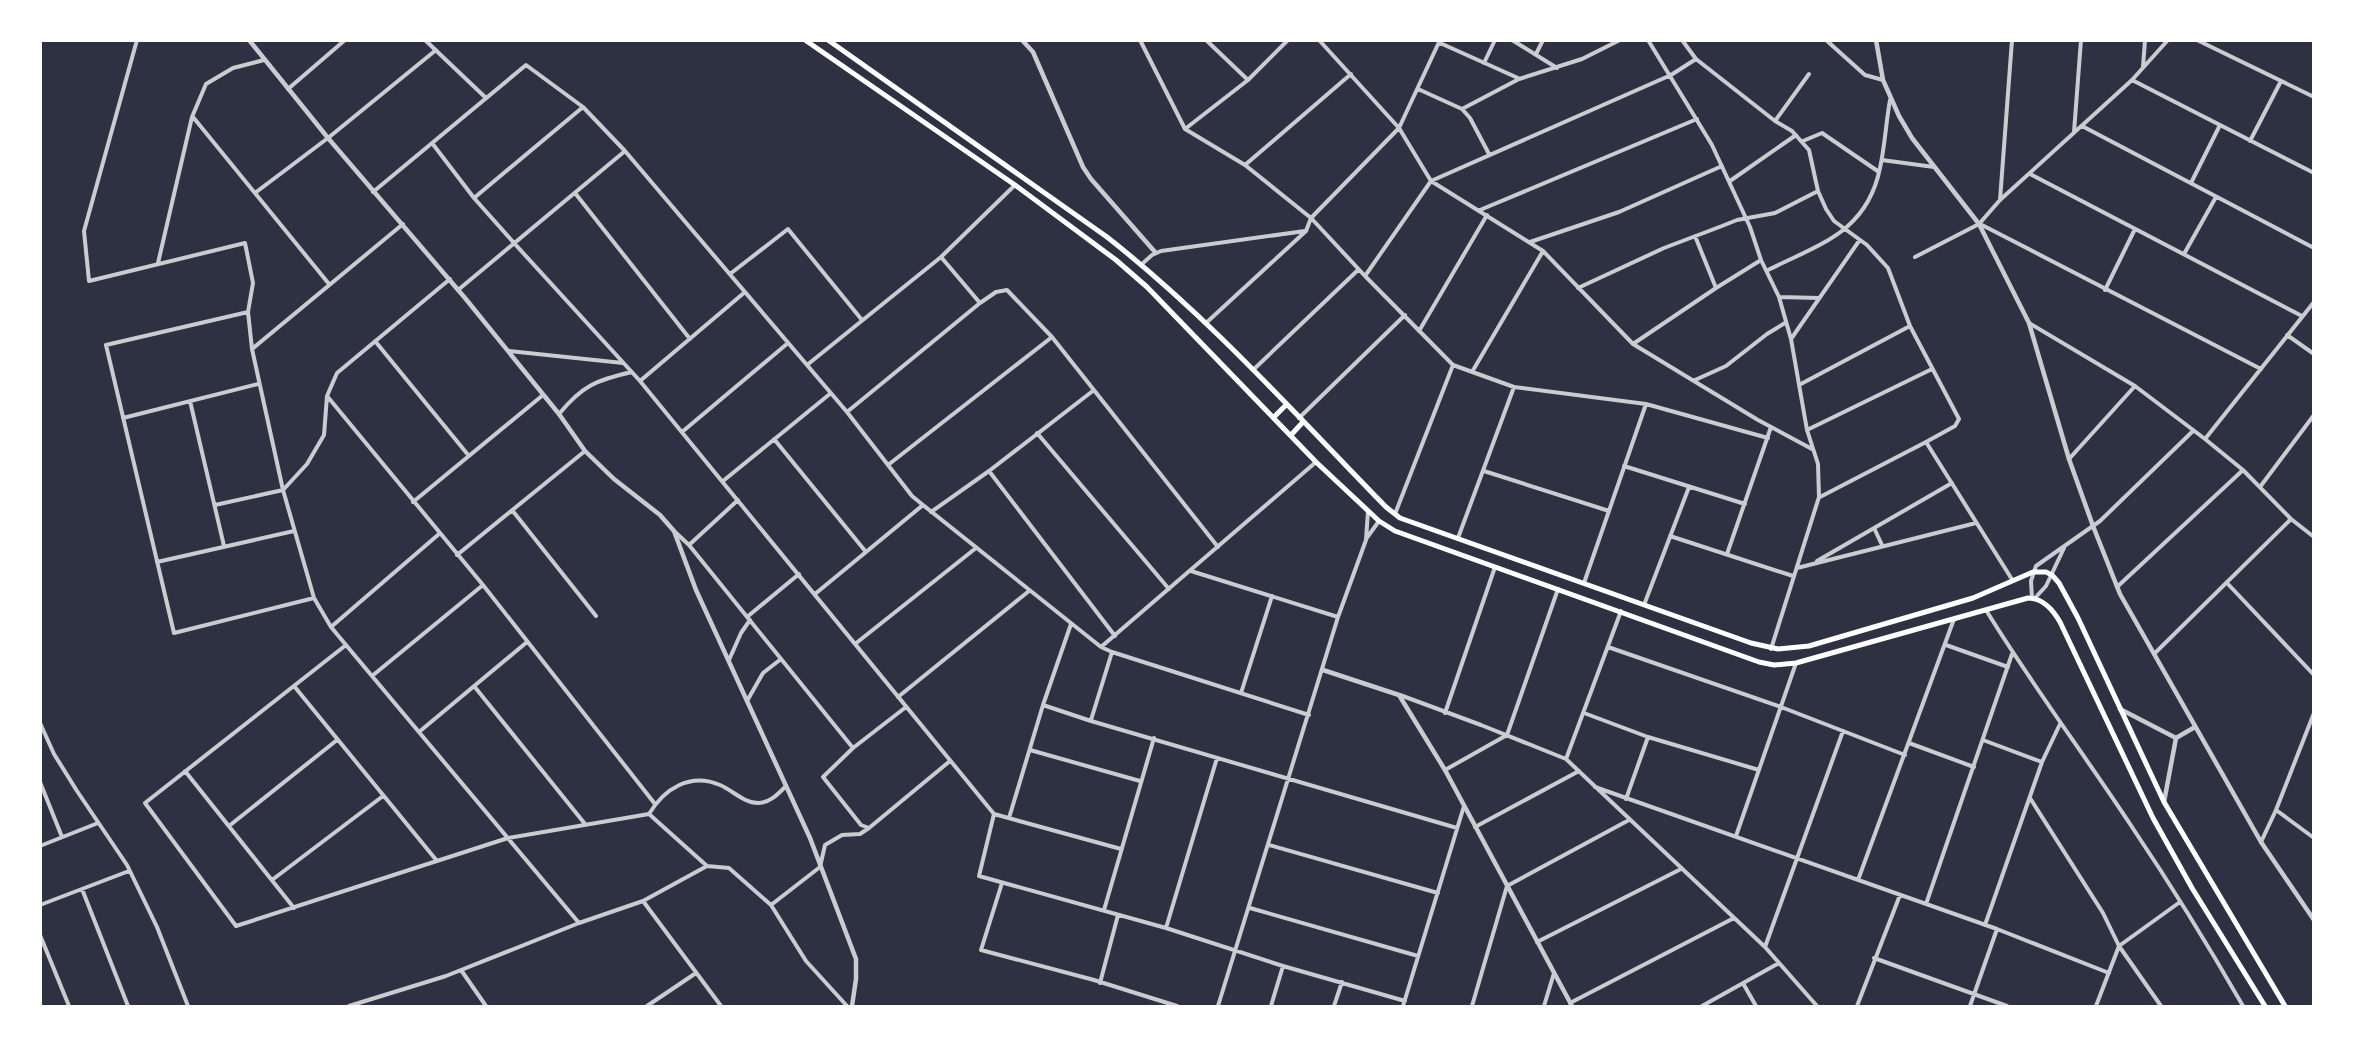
<svg xmlns="http://www.w3.org/2000/svg" width="2354" height="1047" font-family="'Golos Text',sans-serif">
<style>
.lines{fill:none;stroke-linecap:round;stroke-linejoin:round}
.minor{stroke:#caccd0;stroke-width:4}
.tertiary{stroke:#caccd0;stroke-width:4.5}
.secondary{stroke:#fff;stroke-width:5}
</style>
<rect width="100%" height="100%" fill="#2d3142"/>
<g class="lines">
<!-- minor -->
<path class="minor" d="M137,40L84,231L89,281L245,243L253,283L248,312L252,349L283,490L314,598L331,627L346,645L579,923
M425,40L486,98
M1140,40L1185,129L1245,165L1311,218L1365,276L1453,365L1514,387L1646,404L1768,438
M1206,40L1248,80
M1319,40L1399,128L1431,181L1543,251L1633,344L1758,420L1812,449
M1512,40L1557,68
M1648,40L1712,145L1750,227L1761,260L1779,297L1791,339L1807,430L1818,464L1819,497L1771,649
M1682,40L1696,59L1775,121L1792,131L1809,150L1818,191L1826,209L1834,221L1867,245L1888,268L1910,326L1959,419L1955,426L1926,442L1820,497
M1826,40L1865,75L1883,80
M2197,40L2314,97
M1440,43L1518,78
M1536,54L1543,40
M1484,63L1495,40
M2143,67L2145,40
M2132,80L2314,173
M288,89L345,40
M1418,89L1462,109L1470,118L1489,154
M1462,109L1519,79L1582,59L1620,40
M193,117L329,284
M1775,121L1809,74
M2082,126L2314,248
M1185,129L1248,80L1288,40
M2074,132L2081,40
M1803,141L1822,133L1879,172
M2250,141L2281,81
M432,143L474,198L514,243L640,381L994,814
M1882,160L1934,167
M1245,165L1351,74
M2030,174L2302,316
M1730,181L1796,135
M2191,183L2220,125
M373,192L526,65L583,107L625,151L847,412L912,496L923,505L1101,647L1112,652L1309,715
M255,193L328,138L436,50
M575,193L690,339
M474,198L583,107
M2000,200L2012,40
M1480,210L1697,119
M1980,224L2261,369
M1530,242L1619,212L1722,166
M2184,254L2216,197
M941,257L980,303
M1915,257L1979,224L2000,200L2132,80L2168,40
M158,263L192,117L206,84L233,68L264,60
M1142,264L1152,255L1161,251L1305,231
M1768,270C1820,244 1867,232 1880,168C1885,145 1886,122 1890,100
M730,274L788,229L862,320
M1365,276L1431,181L1671,75L1696,59
M1578,288L1664,248L1722,226L1737,220L1775,213L1818,191
M1716,288L1761,260
M458,290L625,151
M2105,290L2135,229
M1779,297L1819,298
M248,312L106,345L174,633L314,598
M1206,323L1306,231L1311,218L1399,128L1440,40
M2029,323L2135,386L2205,439L2243,470L2291,519L2314,537
M1419,331L1487,215
M2287,335L2314,354
M1791,339L1859,241
M375,341L469,456
M1633,344L1716,288L1695,236
M252,349L403,224
M509,351L623,363
M807,365L941,257L1015,185
M1253,370L1358,270
M1472,372L1543,251
M1695,380L1726,366L1767,334L1785,323
M640,381L745,292
M1799,385L1910,326
M327,396L483,585L655,804
M190,401L224,546
M847,412L980,303L996,292L1007,290L1052,337L1218,547
M559,414C582,386 596,380 632,372
M123,418L258,384
M1299,418L1405,315
M1807,430L1932,369
M682,432L788,343
M1037,433L1169,589
M774,439L866,552
M2205,439L2314,302
M1926,442L2013,581
M2069,459L2135,386
M888,465L1052,337
M1624,466L1745,504
M989,471L1115,636
M1484,471L1609,511
M723,481L831,393
M2260,487L2314,415
M413,502L543,395
M215,505L283,490L307,464L324,435L327,396L337,373L450,279
M512,510L596,616
M931,512L989,471L1094,390
M1395,514L1453,365
M1874,528L1882,545
M674,531L689,545L853,748
M1670,536L1793,576
M1458,538L1514,387
M1366,539L1379,521
M689,545L738,500
M1727,554L1771,427
M457,555L585,451
M1817,561L1952,483
M157,562L294,531
M1797,568L1976,523
M1191,571L1338,617
M1584,583L1646,404
M2227,583L2314,675
M2117,587L2243,470
M815,594L923,505
M2032,598L2031,581L2036,566L2100,521L2193,431
M2035,598L2046,586L2064,548
M1644,605L1689,487
M1986,610C2032,685 2084,754 2132,827C2171,885 2208,945 2243,1006
M747,617L799,574
M331,627L439,534
M855,644L976,548
M346,645L145,803L236,926L508,838L649,814L707,866
M1946,645L2008,667
M1101,647L1316,462
M1608,647L1781,707L1905,755
M2154,654L2291,519
M729,660L741,633L750,620
M372,676L483,585
M294,686L437,861
M474,686L585,824
M1241,693L1272,596
M1400,695L1481,725L1566,759L1765,947L1817,1006
M898,697L1029,591
M747,701L763,673L781,659
M1043,705L1091,721L1457,828
M1445,713L1495,567
M1584,713L1648,737L1759,770
M1091,720L1112,652
M40,723L54,754L77,791L127,865L157,927L188,1006
M419,732L527,642
M1983,740L2042,762
M1909,743L1974,767
M1030,750L1140,781
M1566,759L1621,611
M1445,770L1507,735L1558,589
M185,771L294,908
M40,782L62,837
M1595,787L1997,929L2109,973
M2030,798L2103,913L2119,946L2161,1006
M1626,799L1648,737
M2276,810L2314,838
M649,814C664,789 690,772 720,785C732,790 744,803 758,803C770,803 778,794 786,786
M994,814L979,876L1166,928L1283,966L1405,1001
M994,814L1121,849
M1009,818L1043,705L1071,624
M229,826L337,740
M1475,827L1579,771
M869,828L861,825L823,777L853,748L906,707
M1736,836L1796,663
M2261,842L2276,810L2314,713
M1269,845L1438,893
M40,846L98,823
M272,880L383,796
M1858,880L1954,619
M1002,883L981,950L1094,980L1177,1006
M82,889L128,1006
M643,901L721,1006
M1926,904L2012,654
M40,905L129,871
M771,905L820,867L825,845L842,835L860,834L869,828L950,761
M1250,908L1418,956
M1104,910L1154,738
M1985,925L2042,762L2060,724
M1166,928L1217,758
M40,935L69,1006
M1537,942L1681,869
M1765,947L1843,731
M1874,958L2007,1006
M461,970L486,1006
M1100,983L1118,915
M1744,985L1756,1006
M1570,1003L1734,918
M349,1006L446,976L579,923L643,901L707,866L729,868L771,905L806,961L847,1006
M647,1006L696,973
M1218,1006L1338,617L1366,540L1368,511
M1271,1006L1283,966
M1334,1006L1342,982
M1403,1006L1464,806
M1472,1006L1507,886L1629,820
M1544,1006L1554,973
M1702,1006L1779,963
M1857,1006L1900,895
M1970,1006L1997,929
M2096,1006L2119,946L2180,902"/>
<!-- tertiary -->
<path class="tertiary" d="M249,40L328,138L465,298L559,414L585,451L614,479L660,515L674,531L696,590L810,838L856,959V979L852,1006
M1022,40L1033,52L1083,167L1091,179L1155,252
M1876,40L1883,80L1899,116L1912,138L1979,224L2029,323L2069,459L2093,526L2120,594L2261,842L2314,920
M1323,670L1399,695L1445,770L1572,1006
M2120,709L2176,738
M2164,802L2176,738L2195,727"/>
<!-- secondary -->
<path class="secondary" d="M805,40L1015,185L1116,260L1147,287L1316,462L1379,521L1395,531L1759,662L1774,665L1796,663L2028,598C2043,598 2053,610 2060,622L2153,818L2192,888L2265,1006
M828,40L1107,237C1209,317 1296,415 1386,507L1400,518L1751,643L1778,649L1809,646L1973,598L2033,572H2046L2052,575L2059,583L2078,618L2164,802L2285,1006
M1274,417L1286,405
M1291,435L1303,422"/>
</g>
<!-- border -->
<rect width="2354" height="1047" fill="none" stroke="#ffffff" stroke-width="84"/>
</svg>
